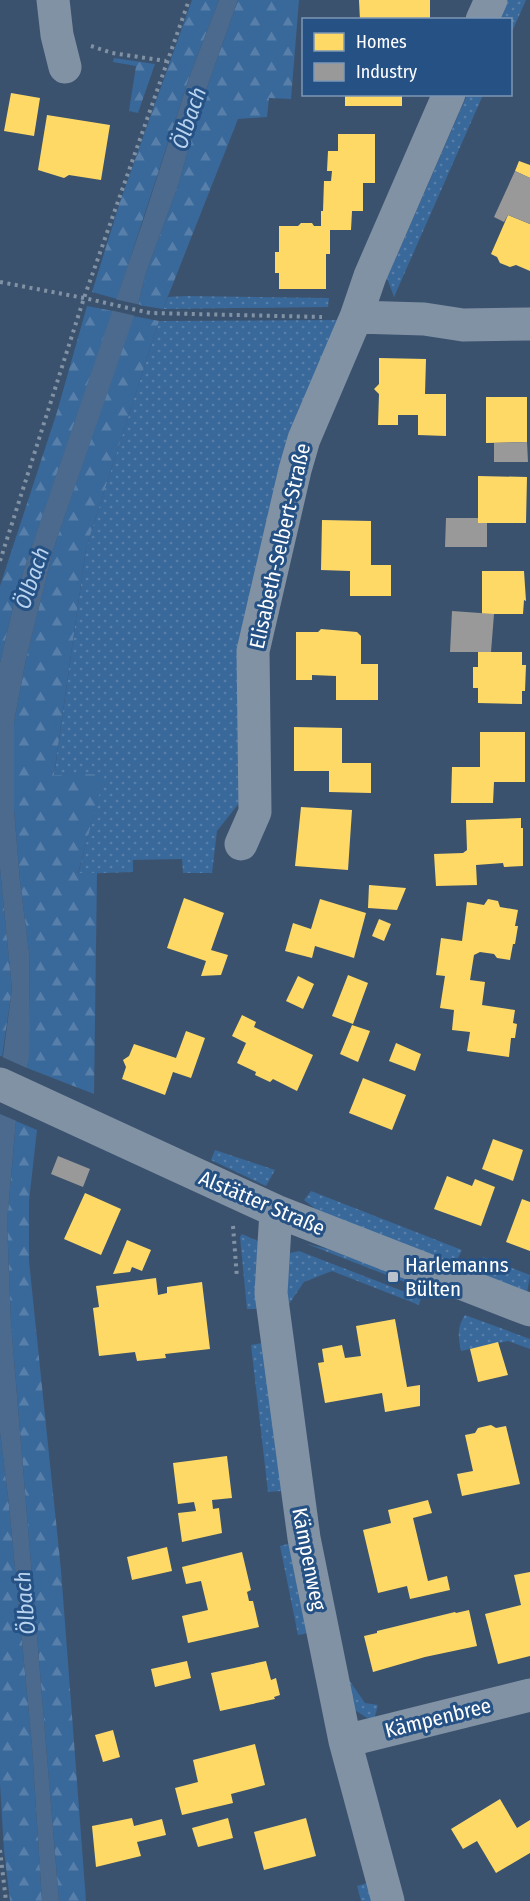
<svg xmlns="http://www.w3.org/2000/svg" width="530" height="1901" font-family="'Fira Sans Condensed',sans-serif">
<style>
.grass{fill:url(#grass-dots)}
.forest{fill:url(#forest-firs)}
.water{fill:#4b6a8d}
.pier{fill:#3b526e}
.homes{fill:#ffd966}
.industry{fill:#999}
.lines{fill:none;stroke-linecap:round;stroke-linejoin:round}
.path{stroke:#8192a4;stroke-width:4;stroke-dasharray:3 4.5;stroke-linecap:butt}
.minor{stroke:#8192a4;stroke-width:33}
.poi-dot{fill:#bac2cc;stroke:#255184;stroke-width:2}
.labels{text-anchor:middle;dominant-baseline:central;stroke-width:6;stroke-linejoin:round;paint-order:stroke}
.street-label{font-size:21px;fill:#fff;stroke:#255184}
.poi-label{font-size:21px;fill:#fff;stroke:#255184;text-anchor:start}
.water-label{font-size:22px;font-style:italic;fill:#b9d3ef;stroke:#255184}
</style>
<defs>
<pattern id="grass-dots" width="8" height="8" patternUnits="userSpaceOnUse" patternTransform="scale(1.5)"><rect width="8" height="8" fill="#39689a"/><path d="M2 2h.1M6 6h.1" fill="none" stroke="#577fa9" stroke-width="1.8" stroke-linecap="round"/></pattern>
<pattern id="forest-firs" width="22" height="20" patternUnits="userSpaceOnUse" patternTransform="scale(1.5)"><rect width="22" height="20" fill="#39689a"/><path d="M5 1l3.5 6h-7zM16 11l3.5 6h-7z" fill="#577fa9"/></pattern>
</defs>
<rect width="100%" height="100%" fill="#3b526e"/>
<!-- grass -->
<path class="grass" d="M508,0H526L511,34L510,20H499Z
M467,95H483L394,297L387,278Z
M168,297L186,296L329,298L328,307L163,309Z
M342,320L290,451L244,797L217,831L212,873H183L182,859L133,860V872L78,874L104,775L54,776L86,548L159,321Z
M215,1150L275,1170L266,1186L211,1160Z
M311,1191L462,1250L454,1265L318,1211L304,1200Z
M242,1234L258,1241V1309H247L240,1237Z
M307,1244L328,1249L415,1281L420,1288Z
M299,1251L421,1298L419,1305L332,1271L304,1282L287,1307L284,1268L290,1253Z
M483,1257L530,1275L527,1293L477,1275Z
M465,1315L530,1339V1349L508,1341L461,1351C458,1337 457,1327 465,1315Z
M262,1343L286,1482L281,1491L268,1492L251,1345Z
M295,1542L314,1632L298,1635L280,1546Z
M349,1680L365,1703L378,1705L374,1720L367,1718L355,1710Z
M373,1881L378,1901H361L357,1886Z"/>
<!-- forest -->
<path class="forest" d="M192,0H219L190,75L117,299L92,292L120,202Z
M238,0H299L291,99L269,98L267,117L238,119L163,309L138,305L145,276L179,183L199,110Z
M114,58L155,64L138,113L129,111L136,66L113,62Z
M87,306L113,311L17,590L0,663V586L57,412Z
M133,316L159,321L86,548L54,775L105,774L78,873H97L94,1094L27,1068L30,1028L29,952L20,881L14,810V722L26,659L54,547Z
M0,868L12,989L2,1057L0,1056Z
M16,1121L37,1130L29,1201V1261L61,1570L86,1901H59L11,1323L7,1222Z
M0,1432L9,1505L32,1746L42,1901H10L4,1850L0,1784Z"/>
<!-- water -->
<path class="water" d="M219,0H238L199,110L179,183L145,276L138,305L54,547L26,659L14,722V810L20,881L29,952L30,1028L29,1057L16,1121L7,1222L11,1323L59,1901H42L32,1746L9,1505L0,1432V1078L12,989L0,868V663L17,590L143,221L190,75Z"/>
<!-- pier -->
<path class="pier" d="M114,299L141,305L136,316L110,310Z
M0,1056L29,1069L19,1122L0,1114Z"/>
<!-- homes -->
<path class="homes" d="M359,0H430V20H360Z
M11,93L40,98L34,136L4,131Z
M345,94H402V106H345Z
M47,115L110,125L101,180L69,175L64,178L38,170Z
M338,134H375V183H363V211H352L351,230H330V254H326V289H279V273H275V252H279V226H298L301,223H312L314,226H321V211H323L324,181H331L332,171H327L328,151H338Z
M519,161L530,165V178L515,171Z
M508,215L530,224V271L516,265L510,267L500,263L497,257L491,254Z
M379,358L426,359L425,394H446V436L418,435V415H398V425H378L379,394L374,389L379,384Z
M486,397H527V442L486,443Z
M478,476L527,477L526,523H478Z
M322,520L371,521V565H391V596H350V571L321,570Z
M482,571H524L526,601L524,600L523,614H482Z
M321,629L357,632L361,636V664H378V700H336V676L312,675V680H296V632H318Z
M478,652H522V665H526L525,691H522V704L478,703V688H473V667H478Z
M294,727L342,728V763H371V793L329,792V771H294Z
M480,732H525V782H494L493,803H451L452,767H480Z
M301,807L352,810L348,870L295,866Z
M521,818V828H523V866L504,867L503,863L476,865L477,885L436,886L434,854L463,853L467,850L466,820Z
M369,885L406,888L397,910L368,908Z
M184,898L224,913L211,950L228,955L221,975L201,976L206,961L167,948Z
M320,899L366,913L354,958L315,946L312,958L285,951L293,923L311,929Z
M488,899L498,901L500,907L518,910L515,926H518L515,944H513L510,960L497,958L494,954L480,952L474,955L470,980L485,982L482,1005L515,1010L513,1023L517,1024L515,1038H511L509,1057L467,1051L470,1032L452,1030L454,1010L440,1008L445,976L436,975L441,938L462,941L467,902L484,905Z
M379,919L391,924L384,941L372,936Z
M348,975L368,983L353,1024L332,1016Z
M298,976L314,984L303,1009L286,1001Z
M242,1015L256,1022L254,1027L313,1055L297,1091L273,1079L270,1082L255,1075L256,1072L237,1063L246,1043L232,1036Z
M352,1025L370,1031L358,1062L340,1054Z
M186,1031L205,1038L191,1078L173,1072L165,1095L122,1079L126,1067L123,1060L129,1056L134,1044L176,1058Z
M396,1043L421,1054L415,1071L389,1061Z
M363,1078L406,1095L392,1130L349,1113Z
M493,1139L523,1150L513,1181L482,1169Z
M447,1176L472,1186L475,1179L495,1187L481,1226L434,1209Z
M85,1193L121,1209L101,1255L64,1239Z
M522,1199L530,1202V1251L506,1242Z
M127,1240L151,1250L142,1271L132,1267L130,1272L113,1274Z
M156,1278L158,1295L167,1293V1287L202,1282L210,1349L165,1354L166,1358L137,1361L135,1352L99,1356L93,1308L99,1307L96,1286Z
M395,1319L407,1387L420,1385V1406L385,1412L382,1393L325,1403L318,1363L324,1362L322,1349L342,1345L345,1358L361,1356L356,1326Z
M498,1342L508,1375L478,1382L470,1349Z
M491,1425L496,1428L506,1426L520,1484L462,1496L457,1474L473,1471L465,1435L475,1433L478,1428Z
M227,1456L232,1498L212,1500L213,1509L219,1508L222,1533L182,1542L178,1513L196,1511L194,1502L178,1504L173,1463Z
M428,1500L432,1513L413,1518L428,1581L447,1576L450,1590L410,1599L407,1586L378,1593L363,1530L391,1523L388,1510Z
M167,1547L172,1571L132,1580L127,1557Z
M242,1552L251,1590L247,1592L249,1601H253L259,1627L188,1643L182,1616L208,1610L201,1581L186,1584L182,1567Z
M530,1572V1656L498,1664L485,1614L521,1605L514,1575Z
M469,1610L477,1646L425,1657L373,1672L364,1636L377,1633V1631L455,1612L456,1613Z
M187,1661L191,1678L155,1687L151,1669Z
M266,1661L271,1680L276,1678L280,1695L274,1697L275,1699L220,1711L211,1673Z
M113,1730L120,1757L103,1762L95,1735Z
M255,1744L265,1785L231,1794L233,1803L182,1815L175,1788L198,1782L193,1760Z
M500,1799L517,1828L530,1820V1853L496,1873L477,1841L463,1849L451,1829Z
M132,1818L134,1826L162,1819L166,1835L137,1842L141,1856L96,1867L92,1826Z
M228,1818L233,1838L198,1847L192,1828Z
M306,1818L316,1856L264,1870L254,1832Z"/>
<!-- industry -->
<path class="industry" d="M515,171L530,178V224L508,215L504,222L494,217Z
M527,442L528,462H494V443Z
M446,518H478V523H487V547H445Z
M452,611L494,614L491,652H450Z
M58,1156L90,1169L83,1187L51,1174Z"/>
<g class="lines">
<!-- path -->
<path class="path" d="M91,46L112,53L166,61
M0,282L84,298L150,313L322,317
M0,561L84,298L189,0
M233,1226L237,1278
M0,1850L6,1901"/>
<!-- minor -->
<path class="minor" d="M53,0L57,35L65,67
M482,20L491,0
M356,317L424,319L463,325L530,324
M241,844L255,812L253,651L295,470L304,439L356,317L370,276L449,94
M0,1084L276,1211L530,1310
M276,1211L271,1293L304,1538L345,1741L388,1901
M345,1741L530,1695"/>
</g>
<!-- markers -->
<rect class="poi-dot" x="387" y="1271" width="12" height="12" rx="3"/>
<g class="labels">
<!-- street labels -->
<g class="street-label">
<text transform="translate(280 546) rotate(-77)">Elisabeth-Selbert-Straße</text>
<text transform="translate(262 1203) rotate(23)">Alstätter Straße</text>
<text transform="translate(309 1559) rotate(79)">Kämpenweg</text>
<text transform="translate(438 1718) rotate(-14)">Kämpenbree</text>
</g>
<!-- poi labels -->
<g class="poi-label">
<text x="405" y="1265">Harlemanns<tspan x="405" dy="24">Bülten</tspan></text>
</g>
<!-- water labels -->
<g class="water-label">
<text transform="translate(189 118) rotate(-71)">Ölbach</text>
<text transform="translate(32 578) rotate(-71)">Ölbach</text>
<text transform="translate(25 1603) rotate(-95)">Ölbach</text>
</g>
</g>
<!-- legend -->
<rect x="302" y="18" width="210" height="78" fill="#255184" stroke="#7c97b5" stroke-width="1.5"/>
<rect x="314" y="33" width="30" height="18" fill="#ffd966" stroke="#7c97b5" stroke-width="1.5"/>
<text x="356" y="48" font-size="18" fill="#ffffff">Homes</text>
<rect x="314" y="63" width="30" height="18" fill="#999999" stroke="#7c97b5" stroke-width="1.5"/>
<text x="356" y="78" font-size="18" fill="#ffffff">Industry</text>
</svg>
